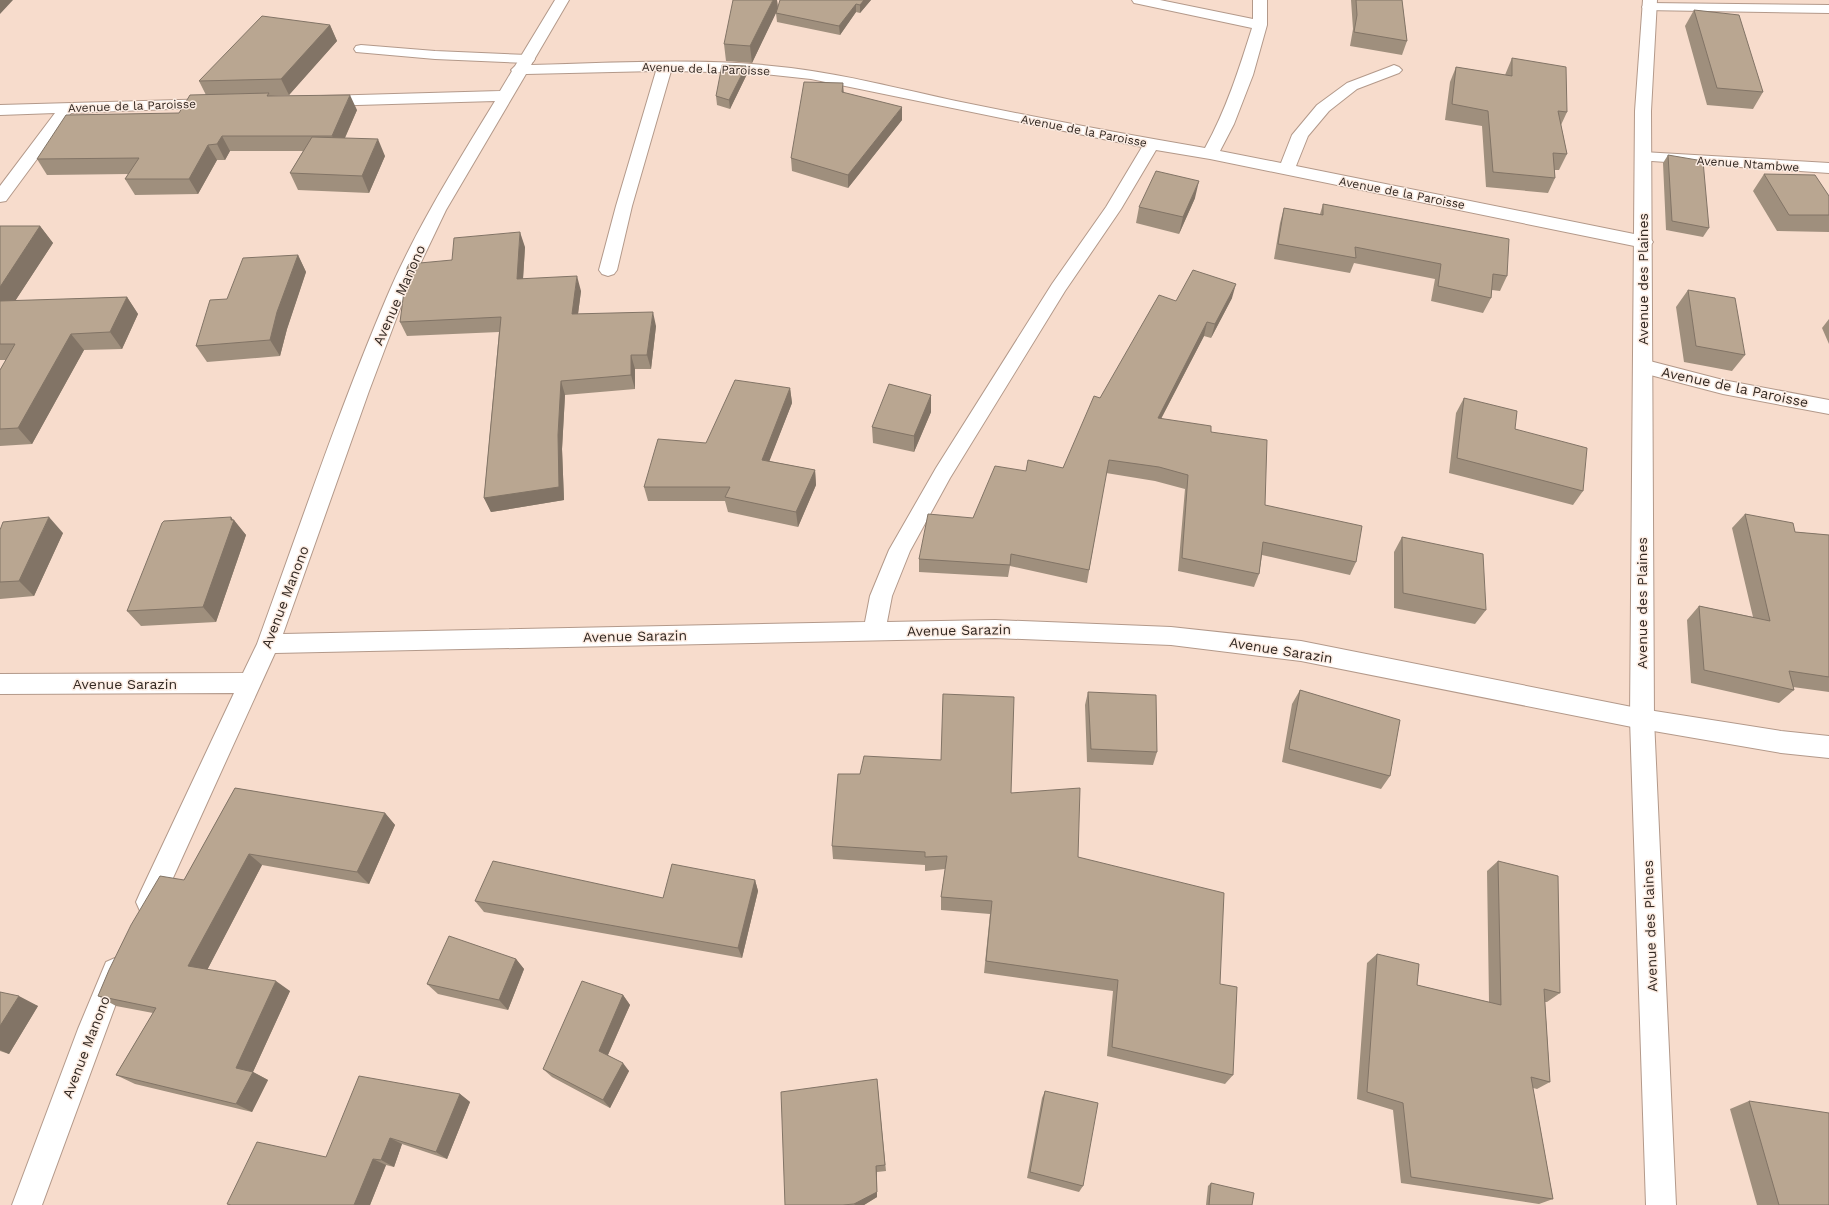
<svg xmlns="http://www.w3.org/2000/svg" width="1829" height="1205" font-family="'Work Sans',sans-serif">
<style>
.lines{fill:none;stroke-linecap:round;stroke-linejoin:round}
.service-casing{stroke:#b3998a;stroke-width:2}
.minor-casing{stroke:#b3998a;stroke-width:2}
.tertiary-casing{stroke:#b3998a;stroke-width:2}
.service{fill:#fff;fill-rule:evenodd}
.minor{fill:#fff;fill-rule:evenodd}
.tertiary{fill:#fff;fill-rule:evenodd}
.wall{fill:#9f8f7d}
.shaded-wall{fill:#827466}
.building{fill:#b9a691;stroke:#827466}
.labels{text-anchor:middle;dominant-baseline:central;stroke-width:3;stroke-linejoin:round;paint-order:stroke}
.far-street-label{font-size:12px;fill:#322822;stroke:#fcece2}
.street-label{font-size:14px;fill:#322822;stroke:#fcece2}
</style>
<rect width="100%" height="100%" fill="#f7dccc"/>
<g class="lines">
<!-- service casing -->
<g class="service-casing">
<path id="service" d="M361,45L435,51L528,55L533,56L535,59L533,62L528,63L435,59L356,52L354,49L356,46Z"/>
</g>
<!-- minor casing -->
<g class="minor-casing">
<path id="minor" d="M555,0H569L531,65C618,63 705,57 791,68C847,75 901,89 956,101C1039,118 1122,134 1205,148C1226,110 1239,69 1252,28L1139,4L1134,3L1132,0H1160L1253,19V0H1267V25L1253,75L1234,124L1220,151L1281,163L1292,135L1317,105L1347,83L1389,67L1394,65L1399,67L1402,70L1399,73L1357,89L1329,111L1308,136L1296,166L1644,236L1650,238L1653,242L1650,246L1644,248L1210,159L1156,150L1121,209L1065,291L950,478L910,551L892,596L887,622L995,620L1171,627L1301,641L1642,709L1781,731L1829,736V758L1781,753L1642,729L1301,661L1171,645L995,638L275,653L158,911L149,914L140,911L136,902L140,893L234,693L0,694V674L243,673L257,644C299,529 338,412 386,299C415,230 456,165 495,101L323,106L318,104L315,101L318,98L323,96L500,91L512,71L511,70L515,66ZM656,71L616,206L599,270L602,274L608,276L614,274L617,270L632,206L671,71L756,73L811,79L1142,147L1106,207L1052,284L936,468L889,550L870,596L865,622L283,634L369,391L404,298L446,210L526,74Z
M1649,3L1829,5V13L1644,10L1642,7L1644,4Z
M215,99L220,101L223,104L220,107L71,113L6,201L0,202V186L55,113L0,115V105Z
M1643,152L1829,163V173L1637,160L1635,157L1637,154Z
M1642,359L1723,380L1829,400V414L1723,394L1635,371L1633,366L1635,361Z
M115,958L124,962L128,971L42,1205H12L78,1029L106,962Z"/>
</g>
<!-- tertiary casing -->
<g class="tertiary-casing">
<path id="tertiary" d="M1643,0H1657L1651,111L1654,719L1676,1205H1646L1630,719L1635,111Z"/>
</g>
<!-- service -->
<use href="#service" class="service"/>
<!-- minor -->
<use href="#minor" class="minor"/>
<!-- tertiary -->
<use href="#tertiary" class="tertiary"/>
</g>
<!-- wall -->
<path class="wall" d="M777,0L778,9L780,0H871L860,13L856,12L840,35L777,22L776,13L777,10L752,63L726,61L724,44Z
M1351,0H1402L1407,41L1402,55L1350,46L1353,29Z
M1694,10L1763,92L1753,109L1707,105L1685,26Z
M330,25L337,41L289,95L271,96L357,110L345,138L385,156L369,193L298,190L290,173L303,151H230L225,160H217L198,194L135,195L125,179L128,174L47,175L37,159L179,113L206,95L199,81Z
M1512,58L1567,112L1561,125L1567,154L1559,170H1555V178L1548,193L1486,187L1482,126L1445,120L1450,82L1456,67L1505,75Z
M747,74L730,109L717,105L716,96Z
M844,93L902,120L848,188L792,171L791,158Z
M1668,155L1709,228L1703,237L1666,230L1663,163Z
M1764,174L1829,215V232L1777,231L1753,191Z
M1195,198L1179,234L1136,223L1139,207Z
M1323,204L1507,276L1500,291L1492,290L1491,298L1483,313L1431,301L1435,279L1354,263L1350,273L1274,259L1280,223L1284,208L1320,214Z
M0,226H40L53,243L15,301L127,297L138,314L122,349L84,350L32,444L0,446V370L6,360H0Z
M525,247L523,279L581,291L578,314L656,326L651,369H635V389L565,395L562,449L564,500L491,512L484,498L499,332L407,336L400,322L452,260Z
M298,255L306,272L287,329L280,356L207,362L196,346L227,299Z
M1688,290L1745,355L1732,371L1684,362L1676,307Z
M1232,298L1211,338L1204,336L1161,419L1211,432L1265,505L1356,562L1350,575L1262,555L1259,574L1254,587L1178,571L1185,489L1155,481L1106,473L1087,583L1010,566L1008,577L919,572V559L973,518L1026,471L1063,468L1100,398L1176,301Z
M1829,319V344L1822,328Z
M790,388L792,403L769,461L815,470L816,485L798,527L728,512L725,501H648L644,487L706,443Z
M931,395V412L914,452L873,443L872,427Z
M1464,398L1515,429L1583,491L1573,505L1449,473L1456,413Z
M1745,514L1795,532L1829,535V692L1793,687L1794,690L1779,703L1691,683L1687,620L1699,606L1753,617L1732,528Z
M233,520L246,535L216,622L141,626L127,611Z
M0,530L63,533L34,596L0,599Z
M1402,537L1486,610L1475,624L1394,608V552Z
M1300,690L1390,776L1381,789L1282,762L1292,704Z
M1088,692L1157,752L1153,765L1087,762L1085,705Z
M235,788L385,813L395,825L369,884L262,865L207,970L290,991L253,1072L268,1080L252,1112L135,1084L116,1075L153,1013L116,1006L98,996L184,880Z
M1011,793L1078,857L1220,984L1233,1075L1225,1084L1107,1056L1113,991L984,973L990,914L941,910V897L945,869L925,871V865L833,859L832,846Z
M1498,861L1560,993L1547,1002H1545L1550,1082L1537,1089L1533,1088L1553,1199L1539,1204L1401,1183L1393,1110L1357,1099L1367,963L1377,954L1417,985L1489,1002L1487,871Z
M755,880L758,891L742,958L484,912L475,901L663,898Z
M516,959L524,969L508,1010L438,994L427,984Z
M0,992L38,1006L9,1054L0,1051Z
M623,995L630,1005L608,1055L629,1071L610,1108L552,1077L543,1069Z
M877,1079L886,1171L877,1172V1197L864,1205H785Z
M1045,1091L1083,1186L1079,1192L1027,1178L1042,1098Z
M460,1094L470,1102L447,1159L402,1144L394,1167L386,1165L370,1205H230L326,1157Z
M1749,1101L1829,1205H1757L1730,1109Z
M1211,1183L1252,1205H1206L1208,1186Z"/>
<!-- shaded-wall -->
<path class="shaded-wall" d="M0,0H13L0,14Z
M773,0H777L778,9L752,63L750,46Z
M864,0H871L860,13V5Z
M856,4V12L840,35L839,26Z
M330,25L337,41L289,95L281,79Z
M746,66L747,74L730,109L729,100Z
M843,83L844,96L842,92Z
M350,95L357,110L339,151L332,136Z
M902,107V120L848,188V175Z
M222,136L230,151L225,160L217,144Z
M378,139L385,156L369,193L362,176Z
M208,145L217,160L198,194L189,179Z
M1199,181L1195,198L1179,234L1183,217Z
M40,226L53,243L4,318L0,313V287Z
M520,232L525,247L522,294L517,279Z
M298,255L306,272L287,329L280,356L270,340L277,312Z
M577,276L581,291L576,329L572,314Z
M1236,284L1232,298L1211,338L1215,324Z
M127,297L138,314L122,349L110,332Z
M653,312L656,326L651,369L647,355Z
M1207,322L1204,336L1154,432L1158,418Z
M71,334L84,350L32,444L18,428Z
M631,355L635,369V389L631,375Z
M561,381L565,395L562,449L564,500L491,512L484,498L558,435Z
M790,388L792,403L764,475L762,460Z
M931,395V412L914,452V436Z
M815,470L816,485L798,527L796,512Z
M49,517L63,533L34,596L19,581Z
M231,517L234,521V520L246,535L216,622L203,607Z
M385,813L395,825L369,884L357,872Z
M249,854L262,865L204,976L188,966Z
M755,880L758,891L742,958L738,948Z
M516,959L524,969L508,1010L499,1000Z
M276,981L290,991L252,1074L253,1072L268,1080L252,1112L236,1104V1068Z
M623,995L630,1005L606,1059L599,1051Z
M19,996L38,1006L9,1054L0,1050V1026Z
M623,1063L629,1071L610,1108L603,1100Z
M460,1094L470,1102L447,1159L436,1152Z
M390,1138L402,1144L394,1167L381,1160Z
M373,1159L386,1165L370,1205H354Z
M876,1166L877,1172V1197L864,1205H855L854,1204Z"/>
<!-- building -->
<path class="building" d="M733,0H773L750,46L724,44Z
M780,0H864L860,5L856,4L839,26L776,13Z
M1356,0H1402L1407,41L1354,32L1357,15Z
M1694,10L1739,15L1763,92L1717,88Z
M262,16L330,25L281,79L199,81Z
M1512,58L1566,67L1567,112L1558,111L1567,154L1553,153L1555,178L1493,172L1488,111L1452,104L1456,67L1512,76Z
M722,65L746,66L729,100L716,96Z
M804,82L843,83L842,92L902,107L848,175L791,158Z
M269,93L267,96L350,95L332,136H222L217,144L208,145L189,179H125L139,158L37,159L66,115L179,113L190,95Z
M312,137L378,139L362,176L290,173Z
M1668,155L1703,161L1709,228L1672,221Z
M1156,171L1199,181L1183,217L1139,207Z
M1764,174L1815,175L1829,196V215H1789Z
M1323,204L1509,239L1507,276L1493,274L1491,298L1438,286L1441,264L1355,247L1356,258L1278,244L1284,208L1323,215Z
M0,226H40L0,287Z
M520,232L517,279L577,276L572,314L653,312L647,355H631V375L561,381L558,435L559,487L484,498L501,317L400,322L407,268L409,264L452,260L454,238Z
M298,255L277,312L270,340L196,346L210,300L227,299L243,258Z
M1193,270L1236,284L1215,324L1207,322L1158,418L1211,426V432L1267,440L1265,505L1362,526L1356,562L1263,542L1259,574L1182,558L1188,475L1159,467L1109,460L1089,570L1011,554L1010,565L919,559L928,514L973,518L995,466L1026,471L1028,460L1063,468L1094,396L1100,398L1159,295L1176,301Z
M1688,290L1735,298L1745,355L1696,346Z
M127,297L110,332L71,334L18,428L0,429V370L15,344H0V301Z
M735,380L790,388L762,460L815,470L796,512L725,497L730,487H644L658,439L706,443Z
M889,384L931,395L914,436L872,427Z
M1464,398L1517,411L1515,429L1587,448L1583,491L1457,458Z
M1745,514L1793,523L1795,532L1829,535V677L1789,671L1794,690L1704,670L1699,606L1770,621Z
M49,517L19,581L0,582V530L3,522Z
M231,517V520H234L203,607L127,611L162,523L164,521Z
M1402,537L1483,554L1486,610L1403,593Z
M1300,690L1400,720L1390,776L1289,749Z
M1088,692L1156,695L1157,752L1091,749Z
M943,694L1014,697L1011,793L1080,788L1078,857L1224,893L1220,984L1237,987L1233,1075L1112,1047L1118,980L986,961L992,901L941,897L947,856L925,857V852L832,846L838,774H860L864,756L941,760Z
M235,788L385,813L357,872L249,854L188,966L276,981L236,1068L253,1072L236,1104L116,1075L156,1008L98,996L109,970L131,925L160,876L184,880Z
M493,861L663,898L672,864L755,880L738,948L475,901Z
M1498,861L1558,876L1560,993L1544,989L1550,1082L1531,1077L1553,1199L1411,1177L1403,1103L1367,1092L1377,954L1419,964L1417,985L1501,1005Z
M449,936L516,959L499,1000L427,984Z
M582,981L623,995L599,1051L623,1063L603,1100L543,1069Z
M0,992L19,996L0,1026Z
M359,1076L460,1094L436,1152L390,1138L381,1160L373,1159L354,1205H231L227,1204L257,1142L326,1157Z
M877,1079L885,1165L876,1166L877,1192L854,1204L843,1205H785L781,1092Z
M1045,1091L1098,1103L1083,1186L1030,1172Z
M1749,1101L1829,1113V1205H1779Z
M1211,1183L1254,1193L1252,1205H1209Z"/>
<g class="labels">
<!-- far-street labels -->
<g class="far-street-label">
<text transform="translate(706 69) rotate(2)">Avenue de la Paroisse</text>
<text transform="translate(132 106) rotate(-2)">Avenue de la Paroisse</text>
<text transform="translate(1084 131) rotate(11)">Avenue de la Paroisse</text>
<text transform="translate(1748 164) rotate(4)">Avenue Ntambwe</text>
<text transform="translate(1402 193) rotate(11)">Avenue de la Paroisse</text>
</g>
<!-- street labels -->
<g class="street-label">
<text transform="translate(1643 279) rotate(-90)">Avenue des Plaines</text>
<text transform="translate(399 295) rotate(-66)">Avenue Manono</text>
<text transform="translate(1735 387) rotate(12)">Avenue de la Paroisse</text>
<text transform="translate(285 597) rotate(-69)">Avenue Manono</text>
<text transform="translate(1642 603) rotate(-90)">Avenue des Plaines</text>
<text transform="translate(959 630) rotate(-1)">Avenue Sarazin</text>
<text transform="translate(635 636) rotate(-1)">Avenue Sarazin</text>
<text transform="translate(1281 650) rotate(9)">Avenue Sarazin</text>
<text x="125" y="684">Avenue Sarazin</text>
<text transform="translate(1650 926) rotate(-92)">Avenue des Plaines</text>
<text transform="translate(86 1047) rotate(-69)">Avenue Manono</text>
</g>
</g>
</svg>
